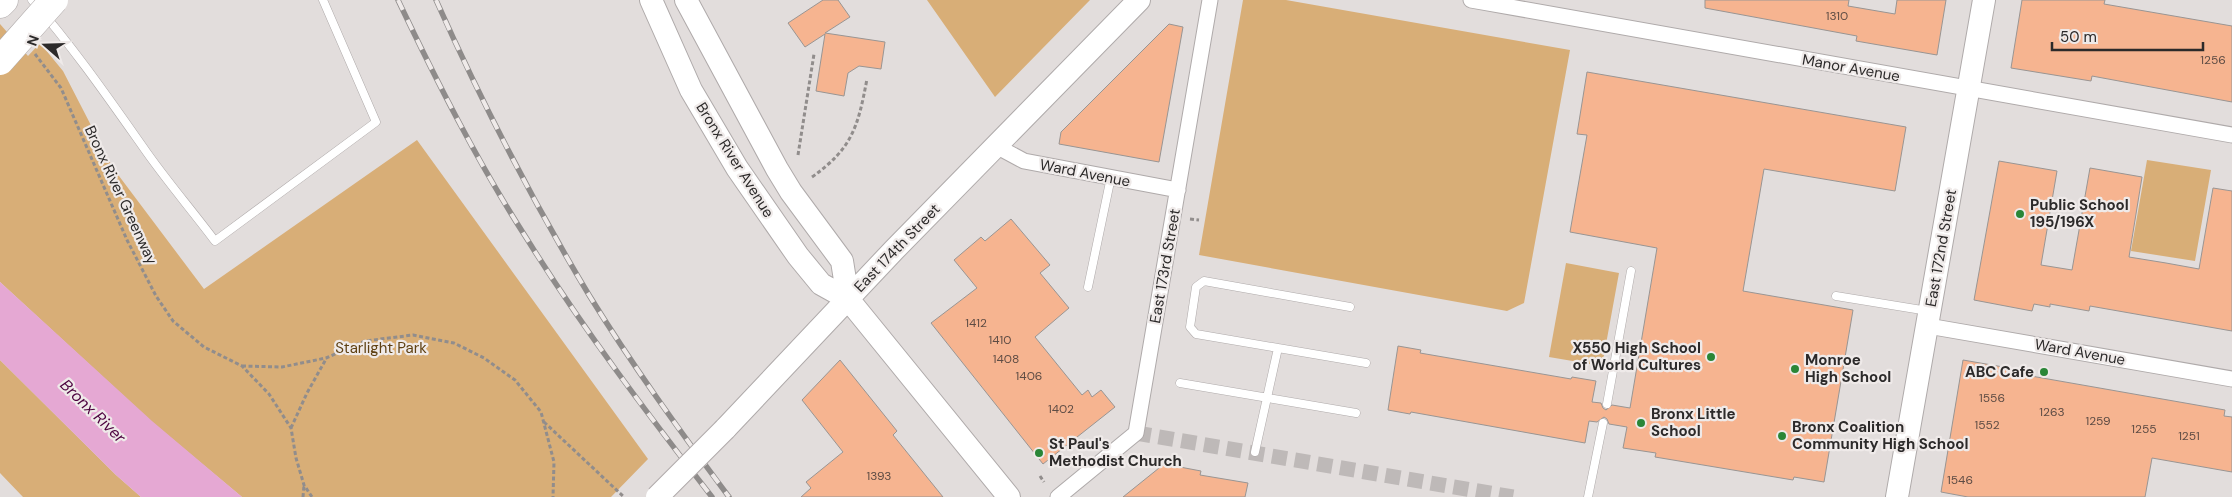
<svg xmlns="http://www.w3.org/2000/svg" width="2232" height="497" font-family="'DM Sans',sans-serif">
<style>
.green{fill:#d8ae77}
.water{fill:#e5a8d3}
.building{fill:#f6b490;stroke:#999593}
.lines{fill:none;stroke-linecap:round;stroke-linejoin:round}
.street-tunnel{stroke:#beb9b8;stroke-width:15;stroke-dasharray:15 8;stroke-linecap:butt}
.lane-casing{stroke:#afaaaa;stroke-width:9}
.street-casing{stroke:#afaaaa;stroke-width:17}
.secondary-casing{stroke:#afaaaa;stroke-width:24}
.highway-casing{stroke:#afaaaa;stroke-width:29}
.path{stroke:#918d8c;stroke-width:3;stroke-dasharray:4 2.5;stroke-linecap:butt}
.lane{stroke:#fff;stroke-width:8}
.street{stroke:#fff;stroke-width:15}
.secondary{stroke:#fff;stroke-width:22}
.highway{stroke:#fff;stroke-width:28}
.rail-casing{stroke:#8e8b8a;stroke-width:5.5}
.rail{stroke:#efeae9;stroke-width:4;stroke-dasharray:11;stroke-linecap:butt}
.secondary-bridge-casing{stroke:#afaaaa;stroke-width:24;stroke-linecap:butt}
.highway-bridge-casing{stroke:#afaaaa;stroke-width:29;stroke-linecap:butt}
.secondary-bridge{stroke:#fff;stroke-width:22}
.highway-bridge{stroke:#fff;stroke-width:28}
.poi-dot{fill:#2a8637;stroke:#efeae9;stroke-width:2}
.labels{text-anchor:middle;dominant-baseline:central;stroke-width:4.5;stroke-linejoin:round;paint-order:stroke}
.number-label{font-size:12px;fill:#5e4c44}
.street-label{font-size:15px;fill:#2c2a2a;stroke:#efeae9}
.poi-label{font-size:15px;font-weight:bold;fill:#2c2a2a;stroke:#efeae9;text-anchor:start}
.park-label{font-size:15px;fill:#5f4113;stroke:#efeae9}
.water-label{font-size:16px;font-style:italic;fill:#4b013e;stroke:#efeae9}
</style>
<rect width="100%" height="100%" fill="#e2dddc"/>
<!-- green -->
<path class="green" d="M927,0H1090L995,97Z
M1243,0H1286L1570,50L1524,303L1507,311L1199,255Z
M0,24L28,56L40,43L63,71L113,168L204,289L417,140L648,459L611,497H242L152,422L0,282Z
M2147,160L2211,170L2195,261L2131,251Z
M1566,263L1619,273L1602,366L1549,357Z
M0,360L116,475L141,497H23L0,473Z"/>
<!-- water -->
<path class="water" d="M0,282L152,421L242,497H141L116,475L0,360Z"/>
<!-- building -->
<path class="building" d="M823,0H838L850,17L825,33L885,42L881,69L859,66L848,73L844,96L816,91L825,34L805,47L788,23Z
M1705,0H1849L1848,6L1895,14L1897,0H1946L1937,55L1856,41L1857,36L1705,8Z
M2022,0H2105L2104,4L2232,26V102L2092,76L2091,81L2011,68Z
M1169,24L1183,27L1159,162L1059,144L1061,132Z
M1587,72L1906,127L1895,191L1764,169L1743,291L1853,310L1824,482L1794,477L1793,480L1655,457L1656,453L1623,448L1627,427L1609,424L1607,419L1604,417L1597,422L1589,421L1585,443L1411,412L1410,414L1388,410L1398,346L1421,350L1420,353L1571,379L1572,377L1596,381L1592,402L1601,403L1603,408L1606,410L1612,405L1630,408L1657,248L1570,232L1587,135L1577,134Z
M1999,161L2057,171L2041,265L2072,270L2090,168L2142,177L2129,257L2166,263L2199,269L2213,188L2232,191V331L2090,306L2089,311L2050,304V307L2034,304L2032,311L1974,300Z
M1011,219L1050,265L1040,273L1069,308L1035,337L1082,395L1088,390L1092,397L1101,390L1115,407L1043,464L931,323L977,288L954,260L981,237L985,241Z
M840,360L897,431L893,435L943,497H801L811,488L806,482L843,452L802,400Z
M1963,360L2032,372L2031,376L2225,410L2224,416L2232,417V472L2152,458L2145,497H1968L1941,492Z
M1164,464L1201,471L1200,475L1248,483L1245,497H1123Z"/>
<g class="lines">
<!-- street-tunnel -->
<path class="street-tunnel" d="M1136,433L1513,497"/>
<!-- lane casing -->
<g class="lane-casing">
<path id="lane" d="M32,0C73,47 107,96 143,147C165,179 191,209 215,241L376,122L323,0
M1088,287L1111,177
M1836,296L1928,311
M1278,348L1366,363
M1180,383L1356,413
M1607,404L1631,271
M1255,452L1278,348L1196,334L1190,327L1196,287L1204,281L1350,307
M1588,497L1603,423"/>
</g>
<!-- street casing -->
<g class="street-casing">
<path id="street" d="M1471,0L2232,135
M996,146L1024,161L1178,190
M1928,326L2232,379
M1058,497L1136,433L1210,0"/>
</g>
<!-- secondary casing -->
<g class="secondary-casing">
<path id="secondary" d="M651,0L691,90L737,168L798,256L821,284L848,299L1009,497
M686,0L777,169L791,192L842,261L848,299
M725,429L894,250L1139,0
M1897,497L1984,0"/>
</g>
<!-- highway casing -->
<g class="highway-casing">
<path id="highway" d="M0,4L4,0"/>
</g>
<!-- path -->
<path class="path" d="M35,54L61,88L127,240L156,296L173,321L204,347L242,366L269,394L291,428L296,458L304,485L312,497
M798,155L814,54
M812,177C853,148 858,126 867,79
M1190,219L1199,220
M242,366L282,367L326,358L365,341L413,335L454,343L484,358L515,380L541,412L554,462L553,497
M544,422L624,497
M291,428L307,393L326,359
M1040,476L1044,482
M303,497L304,485"/>
<!-- lane -->
<use href="#lane" class="lane"/>
<!-- street -->
<use href="#street" class="street"/>
<!-- secondary -->
<use href="#secondary" class="secondary"/>
<!-- highway -->
<use href="#highway" class="highway"/>
<!-- rail casing -->
<g class="rail-casing">
<path id="rail" d="M398,0C437,82 478,163 527,239C583,329 647,413 712,497
M436,0C481,101 532,200 589,295C632,365 680,431 729,497"/>
</g>
<!-- rail -->
<use href="#rail" class="rail"/>
<!-- secondary-bridge casing -->
<g class="secondary-bridge-casing">
<path id="secondary-bridge" d="M657,497L725,429"/>
</g>
<!-- highway-bridge casing -->
<g class="highway-bridge-casing">
<path id="highway-bridge" d="M0,61L54,0"/>
</g>
<!-- secondary-bridge -->
<use href="#secondary-bridge" class="secondary-bridge"/>
<!-- highway-bridge -->
<use href="#highway-bridge" class="highway-bridge"/>
</g>
<!-- markers -->
<g class="poi-dot">
<circle cx="2020" cy="214" r="5"/>
<circle cx="1711" cy="357" r="5"/>
<circle cx="1795" cy="369" r="5"/>
<circle cx="2044" cy="372" r="5"/>
<circle cx="1641" cy="423" r="5"/>
<circle cx="1782" cy="436" r="5"/>
<circle cx="1039" cy="453" r="5"/>
</g>
<g class="labels">
<!-- number labels -->
<g class="number-label">
<text x="1837" y="16">1310</text>
<text x="2213" y="60">1256</text>
<text x="976" y="323">1412</text>
<text x="1000" y="340">1410</text>
<text x="1006" y="359">1408</text>
<text x="1029" y="376">1406</text>
<text x="1992" y="398">1556</text>
<text x="1061" y="409">1402</text>
<text x="2052" y="412">1263</text>
<text x="2098" y="421">1259</text>
<text x="1987" y="425">1552</text>
<text x="2144" y="429">1255</text>
<text x="2189" y="436">1251</text>
<text x="879" y="476">1393</text>
<text x="1960" y="480">1546</text>
</g>
<!-- street labels -->
<g class="street-label">
<text transform="translate(1851 68) rotate(10)">Manor Avenue</text>
<text transform="translate(735 160) rotate(58)">Bronx River Avenue</text>
<text transform="translate(1085 173) rotate(11)">Ward Avenue</text>
<text transform="translate(121 195) rotate(65)">Bronx River Greenway</text>
<text transform="translate(897 248) rotate(-46)">East 174th Street</text>
<text transform="translate(1941 248) rotate(-80)">East 172nd Street</text>
<text transform="translate(1165 266) rotate(-80)">East 173rd Street</text>
<text transform="translate(2080 352) rotate(10)">Ward Avenue</text>
</g>
<!-- poi labels -->
<g class="poi-label">
<text x="2030" y="205">Public School<tspan x="2030" dy="17">195/196X</tspan></text>
<text x="1701" y="348" text-anchor="end">X550 High School<tspan x="1701" dy="17">of World Cultures</tspan></text>
<text x="1805" y="360">Monroe<tspan x="1805" dy="17">High School</tspan></text>
<text x="2034" y="372" text-anchor="end">ABC Cafe</text>
<text x="1651" y="414">Bronx Little<tspan x="1651" dy="17">School</tspan></text>
<text x="1792" y="427">Bronx Coalition<tspan x="1792" dy="17">Community High School</tspan></text>
<text x="1049" y="444">St Paul's<tspan x="1049" dy="17">Methodist Church</tspan></text>
</g>
<!-- park labels -->
<g class="park-label">
<text x="381" y="348">Starlight Park</text>
</g>
<!-- water labels -->
<g class="water-label">
<text transform="translate(93 411) rotate(44)">Bronx River</text>
</g>
</g>
<!-- north arrow -->
<g transform="translate(45 45) rotate(290)" stroke="#efeae9" stroke-width="4" paint-order="stroke">
<path d="M0-4L9 19L0 12L-9 19Z" fill="#2c2a2a"/>
<text y="-8" font-size="14" font-weight="bold" text-anchor="middle" fill="#2c2a2a">N</text>
</g>
<!-- scale -->
<path d="M2052 42v8h151v-8" fill="none" stroke="#2c2a2a" stroke-width="2.5"/>
<text x="2060" y="42" font-size="15" fill="#2c2a2a" stroke="#efeae9" stroke-width="4" paint-order="stroke">50 m</text>
</svg>
